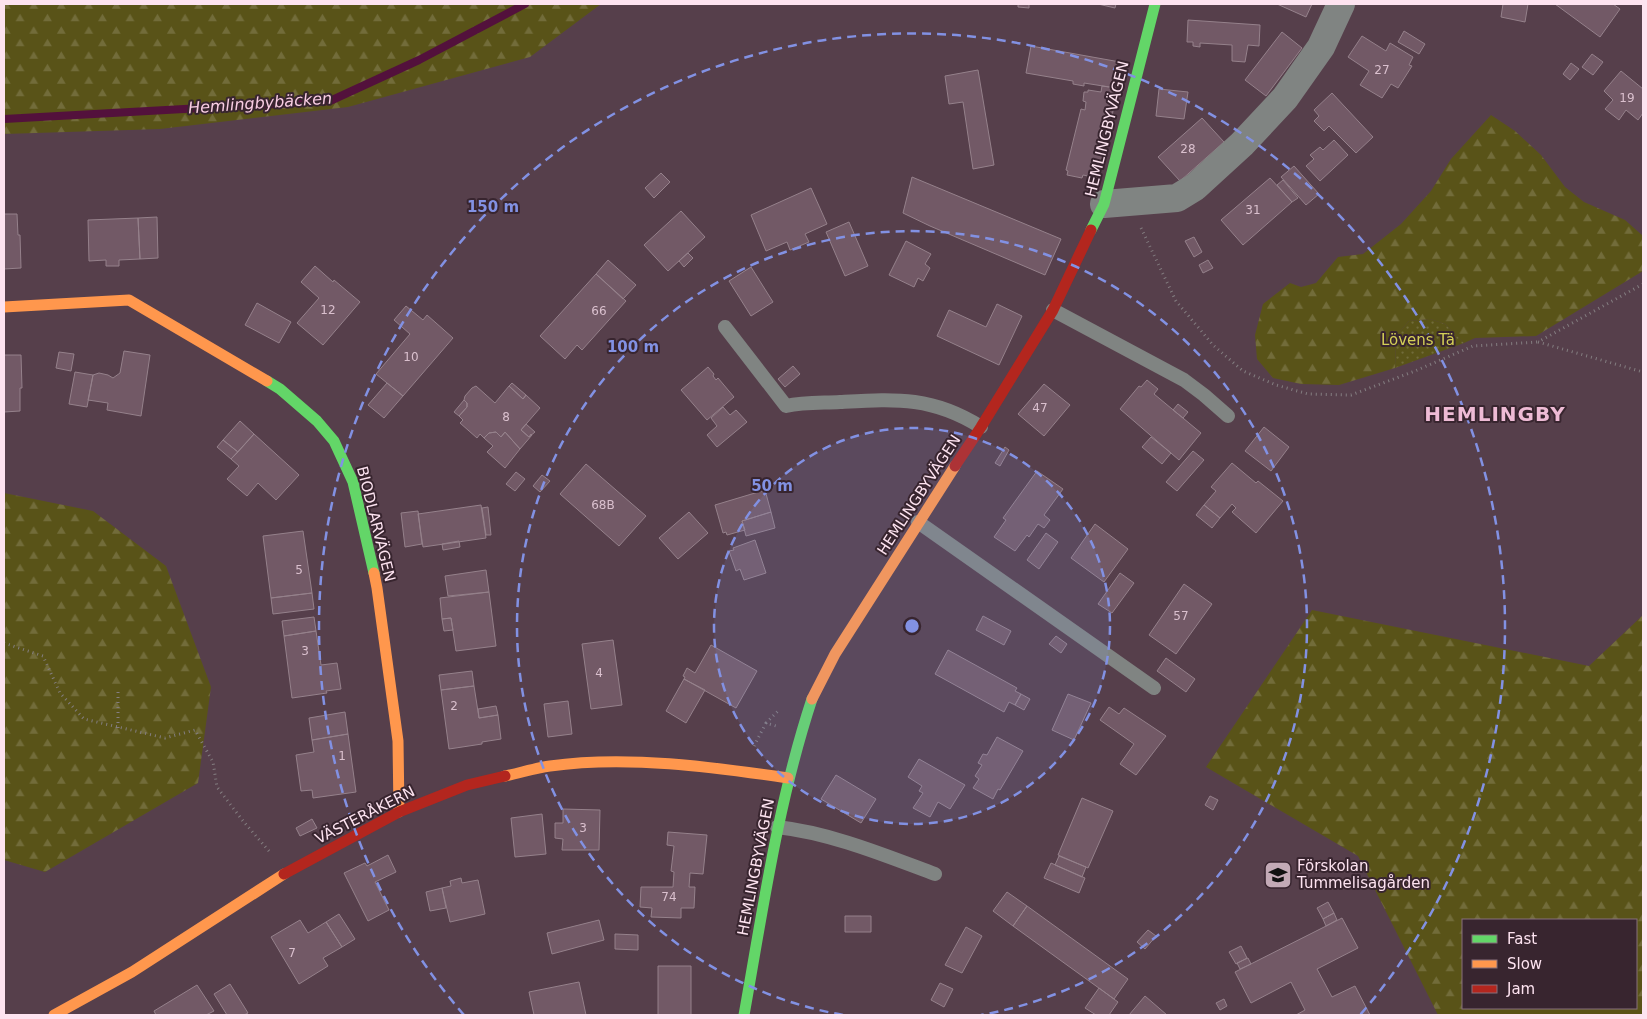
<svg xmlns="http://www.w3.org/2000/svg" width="1647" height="1019" font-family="'DejaVu Sans',sans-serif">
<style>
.grass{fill:url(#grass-dots)}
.forest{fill:url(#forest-firs);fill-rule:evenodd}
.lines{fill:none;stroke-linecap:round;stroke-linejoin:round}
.stream{stroke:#53113c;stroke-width:8}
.building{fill:#725966;stroke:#95818b}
.path{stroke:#847e81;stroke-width:3;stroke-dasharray:1 4;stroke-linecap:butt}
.lane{stroke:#808482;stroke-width:14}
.street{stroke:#808482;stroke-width:28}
.fast{stroke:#63d668;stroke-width:11}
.slow{stroke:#ff974d;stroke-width:11}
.jam{stroke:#b3261e;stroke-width:11}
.ring{fill:none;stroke:#8291e3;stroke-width:2.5;stroke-dasharray:9 6}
.labels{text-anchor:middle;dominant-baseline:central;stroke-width:4;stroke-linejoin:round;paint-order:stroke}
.number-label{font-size:12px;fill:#dac0ce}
.street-label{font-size:15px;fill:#fde3f0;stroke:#38252f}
.park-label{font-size:15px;fill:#d5d057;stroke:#38252f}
.poi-label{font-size:15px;fill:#fde3f0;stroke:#38252f;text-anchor:start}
.water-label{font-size:16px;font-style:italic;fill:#f9cde3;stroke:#38252f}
.district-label{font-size:20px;font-weight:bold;letter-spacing:1px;fill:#eebbd5;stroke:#38252f}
.centre{fill:#8291e3;stroke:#38252f;stroke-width:2.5}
.ring-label{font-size:15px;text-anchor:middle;font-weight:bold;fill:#8291e3;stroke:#38252f;stroke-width:4;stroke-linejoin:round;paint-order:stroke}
</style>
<defs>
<pattern id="grass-dots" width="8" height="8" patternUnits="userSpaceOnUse" patternTransform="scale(1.25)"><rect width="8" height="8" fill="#595318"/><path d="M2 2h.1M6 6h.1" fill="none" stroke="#726c3a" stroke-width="1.8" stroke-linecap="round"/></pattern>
<pattern id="forest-firs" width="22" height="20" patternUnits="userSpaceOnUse" patternTransform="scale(1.25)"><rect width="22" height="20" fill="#595318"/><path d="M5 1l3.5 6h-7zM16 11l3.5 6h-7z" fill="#726c3a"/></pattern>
</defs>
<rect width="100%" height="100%" fill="#563f4b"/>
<!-- grass -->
<path class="grass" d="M1430,319L1445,324L1464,343L1395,368L1396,336L1409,321Z"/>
<!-- forest -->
<path class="forest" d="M4,4H601L530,57L348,107L160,129L4,134Z
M1491,115L1515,131L1541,155L1565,187L1584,202L1625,220L1643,236V271L1536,336L1475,338L1464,343L1445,324L1430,319L1409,321L1396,336L1395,368L1339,385L1301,384L1273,378L1257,359L1255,335L1263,304L1290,283L1301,287L1316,283L1338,257L1363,254L1401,224L1431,191L1451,159Z
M4,493L93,511L166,566L211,687L198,783L45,872L4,860Z
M1312,610L1589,666L1643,615V1015H1438L1358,856L1206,767ZM1463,920H1636V1008H1463Z"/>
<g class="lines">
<!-- stream -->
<path class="stream" d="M4,119L330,101L419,60L525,4"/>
</g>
<!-- building -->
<path class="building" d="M1018,4H1029V8L1018,7Z
M1098,4H1116L1115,8Z
M1277,4H1312L1306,17Z
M1503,4H1528L1525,22L1501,17Z
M1555,4H1613L1620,9L1600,37Z
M1188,20L1260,25L1259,46L1248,45L1245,62L1232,61V45L1200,43V47L1193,46V42H1187Z
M1404,31L1425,44L1419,54L1398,42Z
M1282,32L1302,48L1266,96L1245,80Z
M1362,36L1386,51L1390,43L1413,57L1409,65L1412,66L1398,88L1391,84L1382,98L1360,85L1369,71L1348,57Z
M1031,46L1120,62L1116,88L1084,83V86L1073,84V81L1026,73Z
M1592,54L1603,62L1593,75L1582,67Z
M1571,63L1579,69L1570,80L1563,74Z
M978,70L994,165L973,169L963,102L949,104L945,76Z
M1621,71L1643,89V113L1638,120L1626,110L1619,120L1605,109L1613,100L1604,91Z
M1102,86L1116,88L1112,118L1097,178L1083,175L1082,178L1067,175L1068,171L1066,170L1081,109L1085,110L1086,102L1083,101L1084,92H1088V90L1101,92Z
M1159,89L1188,92L1184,119L1156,116Z
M1332,93L1373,137L1356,153L1329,126L1324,131L1314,121L1319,116L1314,110Z
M1202,118L1224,142L1180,181L1158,157Z
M1334,140L1348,155L1320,181L1306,166L1314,159L1310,155L1320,147L1323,150Z
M1294,166L1319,194L1306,205L1281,177Z
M661,173L670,182L654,198L645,188Z
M912,177L1061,239L1045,275L930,226L903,213Z
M1270,178L1292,202L1243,245L1221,220Z
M1283,180L1298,198L1292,202L1277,185Z
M811,188L827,224L805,234L809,242L790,250L787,242L766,251L751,215Z
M681,211L705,237L668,271L644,245Z
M4,214H17L18,235H20L21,268L4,269Z
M157,217L158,258L140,259L138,218Z
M138,218L140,259L119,260V266H106V260L89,261L88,220Z
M849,222L868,266L845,276L826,232Z
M1194,237L1202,252L1194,257L1185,241Z
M906,241L931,254L925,264L930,268L923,281L918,278L914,287L889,275Z
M688,253L693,258L684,267L679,261Z
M608,260L636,285L623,299L596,274Z
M1208,260L1213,268L1203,273L1199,265Z
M315,266L333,282L334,280L360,302L323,345L297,323L319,298L301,282Z
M751,267L773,302L751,316L729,281Z
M596,274L626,301L582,350L577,345L565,359L540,336Z
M257,303L291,322L279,343L245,325Z
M997,304L1022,316L999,365L937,336L949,310L986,327Z
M406,306L423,320L427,315L453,338L403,396L376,374L410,334L394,320Z
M124,351L150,355L141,416L107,410L108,403L88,400L93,375L99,373L108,375L113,378L120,373Z
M59,352L74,354L71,371L56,368Z
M4,355H21L22,388H20V411L4,412Z
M793,366L800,374L785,387L778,379Z
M708,367L714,374L713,376L716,380L718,378L734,397L707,420L681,390Z
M75,372L93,375L87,407L69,404Z
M1147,380L1158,389L1154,394L1201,433L1179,460L1120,409L1139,386L1141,387Z
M387,383L403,396L384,418L368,405Z
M512,383L526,395L523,399L509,386Z
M1044,384L1070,405L1044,436L1018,414Z
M476,386L495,403L509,386L523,399L526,395L540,408L521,430L529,437L531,434L532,435L520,449L505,432L501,437L496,432L489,433L484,438L480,434L477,438L460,423L463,420L459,416L467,407V403L464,400L465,396L472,388Z
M464,400L467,403V407L459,416L454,412Z
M1178,404L1188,412L1183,418L1173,410Z
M723,407L730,415L736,410L747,422L717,447L707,435L717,426L711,418Z
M240,421L254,434L238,452L223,440Z
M526,424L535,432L529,437L521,430Z
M1264,427L1289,447L1271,471L1245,451Z
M496,432L501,437L505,432L520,449L505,468L487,452L493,446L484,438L489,433Z
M254,434L299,475L276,500L258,483L247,496L227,479L239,466L231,459Z
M1151,437L1171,453L1162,464L1142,447Z
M223,440L238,452L231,459L217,447Z
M1005,447L1009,450L1000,466L995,463Z
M1193,451L1204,460L1177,491L1166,482Z
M1232,463L1256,483L1258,481L1283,501L1256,533L1232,512L1236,508L1232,504L1220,518L1204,505L1216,491L1211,487Z
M586,464L646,516L619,546L560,494Z
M1037,471L1063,489L1044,515L1050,520L1044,528L1038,524L1029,537L1027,535L1015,551L994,537L1006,520L1003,518Z
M516,472L525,479L515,491L506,484Z
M542,475L550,481L540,492L533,486Z
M765,490L771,512L742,521L745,530L727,535L726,532L723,533L715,505Z
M481,505L486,538L423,547L418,514Z
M1204,505L1220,518L1212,528L1196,515Z
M488,507L491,535H486L482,508Z
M418,511L422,544L405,547L401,513Z
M689,512L708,533L678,559L659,538Z
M771,512L775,528L746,536L742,521Z
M1095,524L1128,549L1104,582L1071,558Z
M303,531L312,593L271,598L263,536Z
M1046,533L1058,542L1039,569L1027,560Z
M755,540L766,573L744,580L740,569L736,571L729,551L734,550L733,548Z
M459,541L460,547L443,550L442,544Z
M486,570L489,592L448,596L445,576Z
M1120,573L1134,583L1112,613L1098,604Z
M1184,584L1212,604L1176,654L1149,635Z
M489,592L496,646L456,651L451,618L442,619L440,598Z
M312,593L314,609L273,614L271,598Z
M983,616L1011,631L1004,645L976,630Z
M314,617L316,631L284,636L282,621Z
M451,618L453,630L444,631L442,619Z
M316,631L321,665L337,663L341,689L326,691L327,693L292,698L284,636Z
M1056,636L1067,644L1061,653L1049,644Z
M613,640L622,705L591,709L582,644Z
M711,645L757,671L736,708L684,679L685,677L683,676L687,668L695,673Z
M948,650L1017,688L1015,691L1021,694L1015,705L1009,702L1004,712L935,674Z
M1166,658L1195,679L1186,692L1157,671Z
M472,671L474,686L441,690L439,675Z
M684,679L705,690L686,723L666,711Z
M474,686L479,718L498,715L501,739L482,742V744L449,749L441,690Z
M1021,694L1030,699L1024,710L1015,705Z
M1068,694L1091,703L1074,740L1052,730Z
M568,701L572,734L548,737L544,704Z
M496,706L498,715L479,718L478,709Z
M1109,707L1119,714L1124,708L1166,736L1136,775L1120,764L1134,744L1100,720Z
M345,712L348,734L312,740L309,718Z
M348,734L356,792L313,798L312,790L301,791L296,755L314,752L312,740Z
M997,737L1023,751L1000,790L998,789L993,799L973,788L979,779L975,776L982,765L978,763L983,754L987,755Z
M919,759L965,785L950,809L938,802L930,817L913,808L923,793L919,791L922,786L908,777Z
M836,775L876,799L861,823L821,799Z
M1210,796L1218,800L1213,810L1205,805Z
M1082,798L1113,811L1088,868L1058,855Z
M563,809L600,810L599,850H562L563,839L555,838V823H563Z
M542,814L546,854L515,857L511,818Z
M312,819L317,828L300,836L296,828Z
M668,832L707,835L703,874L690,873L689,887H695L694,908H681V918L651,917L652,908L640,907L641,887H673L674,872L671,871L674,846L667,845Z
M388,855L396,872L375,882L389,910L368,921L344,873L365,863L367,866Z
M1059,856L1086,867L1082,877L1055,865Z
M1051,863L1085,878L1079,893L1044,878Z
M461,878L462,883L478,880L485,914L450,922L442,888L451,886L450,881Z
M442,888L446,908L430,911L426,892Z
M1007,892L1027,906L1013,926L993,911Z
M1328,902L1334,913L1323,919L1317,908Z
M1027,906L1128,979L1114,999L1013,926Z
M1334,913L1337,920L1326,926L1323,919Z
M339,914L355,939L342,947L326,922Z
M845,916H871V932H845Z
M1342,918L1358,948L1317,969L1332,997L1355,986L1370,1015H1296L1305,1010L1291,982L1251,1003L1235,972Z
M300,920L308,933L326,922L342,947L323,958L328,966L299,984L271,937Z
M599,920L604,940L552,954L547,933Z
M966,927L982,936L962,973L945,965Z
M1148,930L1156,936L1145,949L1137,942Z
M615,934L638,935V950L615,949Z
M1241,946L1247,958L1236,964L1229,952Z
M1248,958L1251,964L1240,969L1237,963Z
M658,966H691V1015H658Z
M579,982L586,1015H534L529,992Z
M940,983L953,989L944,1007L931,1000Z
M230,984L248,1013L244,1015H227L214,994Z
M197,985L214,1011L206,1015H156L154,1011Z
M1099,988L1118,1002L1109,1015H1096L1085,1008Z
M1145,996L1167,1015H1129Z
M1224,999L1227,1006L1220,1010L1216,1003Z"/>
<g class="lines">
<!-- path -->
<path class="path" d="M1141,228L1176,301L1213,345L1243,371L1276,385L1308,394L1351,395L1415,371L1473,346L1538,342
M1643,284L1538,342L1643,372
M4,643L43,656L60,693L84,719L165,738L195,730L213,762L217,787L243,821L269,851
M766,723L778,711
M118,728V688
M754,746L766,723L776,726"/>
<!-- lane -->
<path class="lane" d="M1053,310L1184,380L1204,395L1228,416
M725,327L786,406C804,402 821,403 840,402C895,399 932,396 981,427
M918,522L1154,688
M777,827C831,833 884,855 935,874"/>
<!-- street -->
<path class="street" d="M1104,204L1177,198L1195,187L1242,144L1285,98L1321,47L1341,4"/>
<!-- fast -->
<path class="fast" d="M1091,230L1104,204L1155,4
M267,381L280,389L317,421L334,441L353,482L374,573
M744,1015C763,909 778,802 812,699"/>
<!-- slow -->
<path class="slow" d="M4,307L129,300L267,381
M374,573L377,588L398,741L399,812
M812,699L835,654L955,466
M505,776C520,773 535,768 550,766C626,755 713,767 788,778
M54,1015L132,972L284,874"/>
<!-- jam -->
<path class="jam" d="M955,466L981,427L1053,310L1091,230
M284,874L399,812L467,785L505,776"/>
</g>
<!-- distance rings -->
<circle cx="912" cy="626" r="198" fill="#8291e3" fill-opacity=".12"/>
<g class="ring">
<circle cx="912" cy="626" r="198"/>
<path d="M843 1015A395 395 0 1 1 981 1015"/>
<path d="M464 1015A593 593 0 1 1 1360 1015"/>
</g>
<!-- icons -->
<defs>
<g id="school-square" transform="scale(1.4375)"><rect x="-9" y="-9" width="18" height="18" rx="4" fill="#c3aab6" stroke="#38252f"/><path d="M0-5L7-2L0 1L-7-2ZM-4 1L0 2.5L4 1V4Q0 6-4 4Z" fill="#111"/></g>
</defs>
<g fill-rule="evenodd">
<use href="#school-square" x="1278" y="875"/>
</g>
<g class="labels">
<!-- number labels -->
<g class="number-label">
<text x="1382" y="70">27</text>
<text x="1627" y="98">19</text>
<text x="1188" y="149">28</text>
<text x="1253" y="210">31</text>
<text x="328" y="310">12</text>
<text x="599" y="311">66</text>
<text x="411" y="357">10</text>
<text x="1040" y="408">47</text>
<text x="506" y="417">8</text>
<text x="603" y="505">68B</text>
<text x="299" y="570">5</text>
<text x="1181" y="616">57</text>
<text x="305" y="651">3</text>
<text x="599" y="673">4</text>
<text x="454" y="706">2</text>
<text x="342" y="756">1</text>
<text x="583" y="828">3</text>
<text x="669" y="897">74</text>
<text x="292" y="953">7</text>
</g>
<!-- street labels -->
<g class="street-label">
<text transform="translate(1107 129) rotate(-76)">HEMLINGBYVÄGEN</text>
<text transform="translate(919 495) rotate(-57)">HEMLINGBYVÄGEN</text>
<text transform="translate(376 524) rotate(76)">BIODLARVÄGEN</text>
<text transform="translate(365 815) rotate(-27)">VÄSTERÅKERN</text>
<text transform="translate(756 867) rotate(-79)">HEMLINGBYVÄGEN</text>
</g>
<!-- park labels -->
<g class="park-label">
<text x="1418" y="340">Lövens Tä</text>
</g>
<!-- poi labels -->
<g class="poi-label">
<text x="1297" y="866">Förskolan<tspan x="1297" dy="17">Tummelisagården</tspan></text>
</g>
<!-- water labels -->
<g class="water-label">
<text transform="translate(260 103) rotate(-4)">Hemlingbybäcken</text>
</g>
<!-- district labels -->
<g class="district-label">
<text x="1495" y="414">HEMLINGBY</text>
</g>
</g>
<circle cx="912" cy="626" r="8" class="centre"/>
<g class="ring-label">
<text x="493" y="212">150 m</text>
<text x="633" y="352">100 m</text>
<text x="772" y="491">50 m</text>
</g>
<!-- border -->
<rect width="1647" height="1019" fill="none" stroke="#fde3f0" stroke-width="10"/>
<!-- legend -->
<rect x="1462" y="919" width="175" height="90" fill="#38252f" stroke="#87717c"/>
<rect x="1472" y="935" width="25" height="8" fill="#63d668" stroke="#87717c"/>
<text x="1507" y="944" font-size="15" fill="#fde3f0">Fast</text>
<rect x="1472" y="960" width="25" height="8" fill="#ff974d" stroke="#87717c"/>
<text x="1507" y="969" font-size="15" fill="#fde3f0">Slow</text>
<rect x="1472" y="985" width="25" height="8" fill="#b3261e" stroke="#87717c"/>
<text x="1507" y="994" font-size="15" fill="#fde3f0">Jam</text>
</svg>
